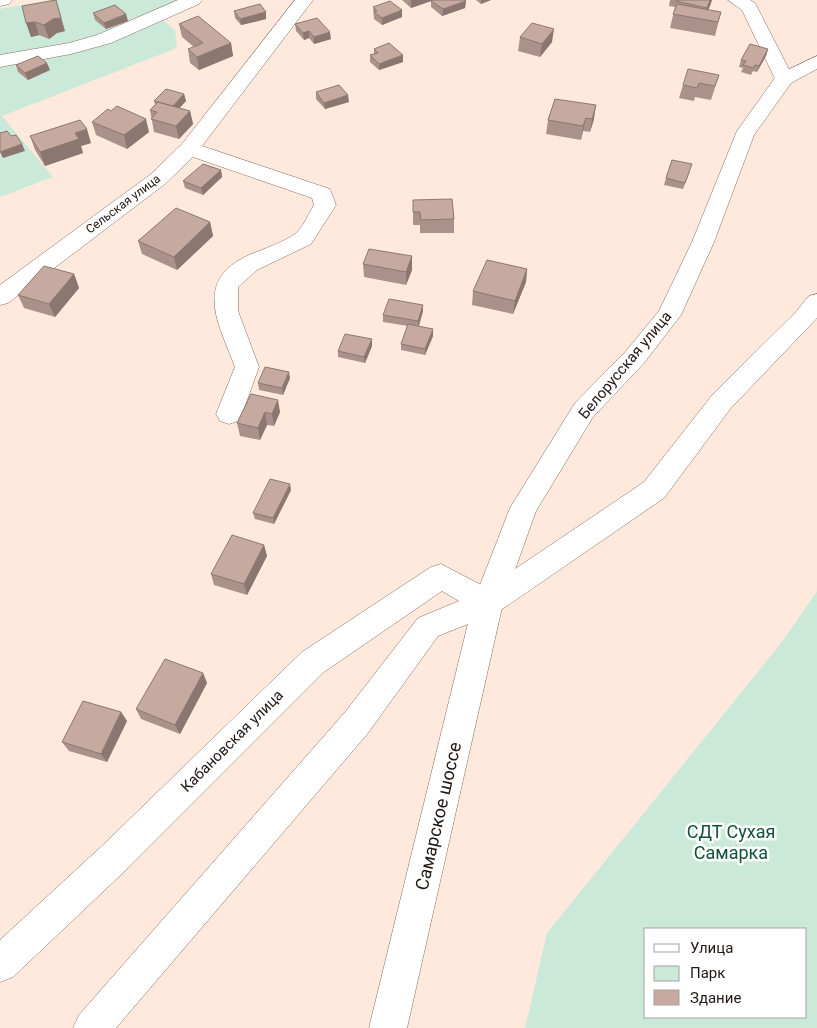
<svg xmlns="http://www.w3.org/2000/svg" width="817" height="1028" font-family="Roboto,sans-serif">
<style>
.green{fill:#cbe9d8;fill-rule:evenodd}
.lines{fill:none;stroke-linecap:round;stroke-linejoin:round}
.minor-casing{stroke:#846c5f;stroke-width:1}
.major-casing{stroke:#846c5f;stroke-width:1}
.minor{fill:#fff;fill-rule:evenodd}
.major{fill:#fff;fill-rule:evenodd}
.wall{fill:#aa928a}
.shaded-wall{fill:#8b7770}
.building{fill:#c6aaa0;stroke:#8b7770}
.labels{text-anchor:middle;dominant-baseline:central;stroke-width:5;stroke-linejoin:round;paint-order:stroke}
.far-street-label{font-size:12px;fill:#201712;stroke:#fff}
.street-label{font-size:15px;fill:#201712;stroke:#fff}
.near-street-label{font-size:18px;fill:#201712;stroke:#fff}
.near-park-label{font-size:18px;fill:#115236;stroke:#fff}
</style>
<rect width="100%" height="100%" fill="#ffe9dd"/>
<!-- green -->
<path class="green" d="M50,0H177L152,11L175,30L177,48L2,116L53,177L0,197V9Z
M817,591V1028H525L547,933L782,642ZM806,929V1017H646V929Z"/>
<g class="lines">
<!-- minor casing -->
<g class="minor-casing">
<path id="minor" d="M0,0H12L9,4L0,6Z
M178,0H202L199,4L111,43L71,54L0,67V55L69,43L97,35Z
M295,0H313L202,146L330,189L336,205L311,244L257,270L238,287V311L259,367L242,414L238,421L229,424L220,421L216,414L235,367C219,324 192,281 249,255C261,250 286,241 295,234C303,228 309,213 314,205L312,198L193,157L165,184L8,303L0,305V285L151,174L182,144Z
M728,0H750L755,3L794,79L791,83L784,85L777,83L742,10Z
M817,294V318L731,408L664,498L498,612L438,636L368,733L116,1028H73L79,1015L346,711L418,618L459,601L442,591L324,672L128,868L13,977L0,982V940L104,844L302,652L431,567L441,564L487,588L644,482L713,394L795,313L809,296Z"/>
</g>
<!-- major casing -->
<g class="major-casing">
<path id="major" d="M817,56V69L791,83L754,135L714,242L681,315L644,363L593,417L536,511L503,603L407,1028H369L473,603L510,508L575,403L626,351L659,311L692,242L737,131L777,75Z"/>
</g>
<!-- minor -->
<use href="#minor" class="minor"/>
<!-- major -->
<use href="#major" class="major"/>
</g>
<!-- wall -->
<path class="wall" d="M402,0H465L466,1L465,8L442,16L431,7V1L411,8Z
M476,0H491L481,4Z
M670,0H712L708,10L721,12L715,36L670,28L675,7L669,6Z
M22,6L65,31L57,33L49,39L39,35L31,37Z
M373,7L402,17L382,25L374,19Z
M234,11L266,12V19L241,25L235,18Z
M93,13L128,21L106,29L95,20Z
M179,24L231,43L233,56L199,70L190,63L188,49L194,47L182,37Z
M295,24L331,39L314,44L309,38L304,40L296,31Z
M520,37L552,42L540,57L518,51Z
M374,49L403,62L379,70L370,62V55L374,54Z
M768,49L766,56L757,72L753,71L751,75L741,72L743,68L739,67L741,60Z
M16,65L50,70L28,80L18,72Z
M719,75L711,100L695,97L694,101L679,98L683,85Z
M316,92L349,102L325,109L316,99Z
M184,94L186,101L179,108L190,111L193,124L179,139L154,132L150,110L155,105L154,101Z
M555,99L594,119L590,132L583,131L581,140L546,134L548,120Z
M92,122L149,132L127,149L96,135Z
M30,136L91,143L81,146L83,153L45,166L35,150Z
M221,170L222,177L203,195L185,188L183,181Z
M690,171L683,189L664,185L666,178Z
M413,200L454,219V233H420V225H413Z
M210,222L213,236L177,270L142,254L138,241Z
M412,256V270L406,285L364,277L363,264Z
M527,269L526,282L513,314L472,305L473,291Z
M74,274L79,288L55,317L24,308L18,295Z
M423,311L419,326L433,336L425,355L401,350V344L408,326L383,322V315Z
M372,346L365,363L338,357V351Z
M290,378L283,395L259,390L258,383Z
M251,394L280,412L274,426L267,425L260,440L240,436L237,423Z
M291,490L274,524L255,519L253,513Z
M264,545L267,556L247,595L214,585L211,574Z
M203,673L207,683L180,734L141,719L136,709Z
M121,712L127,721L107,762L69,751L62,742Z"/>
<!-- shaded-wall -->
<path class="shaded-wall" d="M56,0L65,31L57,33L49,39L44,25Z
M411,0H434L411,8Z
M481,0H491L481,4Z
M710,0H712L710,6L703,21L707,8Z
M466,1L465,8L442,16L443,9Z
M402,10V17L382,25V18Z
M266,12V19L241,25L240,19Z
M126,14L128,21L106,29L104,23Z
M35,22L39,35L31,37L26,23Z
M554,29L552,42L540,57L542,44Z
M309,31V38L304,40L303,33Z
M330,32L331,39L314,44V37Z
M231,43L233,56L199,70L197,57Z
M768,49L766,56L757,72L759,66Z
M403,55V62L379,70V64Z
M47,63L50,70L28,80L25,73Z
M184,94L186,101L174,114L172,107Z
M348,95L349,102L325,109L324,103Z
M596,105L594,119L590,132L592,119Z
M190,111L193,124L179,139L176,126Z
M586,118L583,131L581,140L583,126Z
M146,119L149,132L127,149L124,135Z
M87,129L91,143L81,146L83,153L45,166L40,152L75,133Z
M22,144L25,151L3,158L0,152Z
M221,170L222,177L203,195L201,188Z
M210,222L213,236L177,270L174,257Z
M412,256V270L406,285V272Z
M527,269L526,282L513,314L515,301Z
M74,274L79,288L55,317L49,304Z
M423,305V311L418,328V321Z
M433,329V336L425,355V349Z
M372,339V346L365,363L364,357Z
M289,372L290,378L283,395L282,388Z
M278,400L280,412L274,426L272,414Z
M265,412L267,425L260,440L258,428Z
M290,484L291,490L274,524L273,518Z
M264,545L267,556L247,595L244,584Z
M203,673L207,683L180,734L175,725Z
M121,712L127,721L107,762L101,754Z"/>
<!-- building -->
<path class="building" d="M56,0L61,18L53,19L44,25L35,22L26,23L22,6Z
M433,0H465L466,1L443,9L431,1Z
M677,0H710L707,8L676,1Z
M390,1L402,10L382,18L374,12L377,11L373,7Z
M260,4L266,12L240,19L234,11Z
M677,4L721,12L718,22L673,14Z
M115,5L126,14L104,23L93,13Z
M198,16L231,43L197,57L188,49L203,43L179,24Z
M317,18L330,32L314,37L309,31L303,33L295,24Z
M532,23L554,29L542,44L520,37Z
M389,43L403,55L379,64L370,55L378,53L374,49Z
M750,44L768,49L759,66L755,65L753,68L743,65L746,61L741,60Z
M38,56L47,63L25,73L16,65Z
M688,69L719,75L715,86L699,83L697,88L683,85Z
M339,85L348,95L324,103L316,92Z
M166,89L184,94L173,106L154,101Z
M555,99L596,105L592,119L586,118L583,126L548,120Z
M158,102L190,111L176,126L151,119L157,112L150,110Z
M117,106L146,119L124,135L92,122L108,109L111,111Z
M80,120L87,129L75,133L79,139L40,152L30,136Z
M7,131L11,136L16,135L22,144L0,152V133Z
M672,160L692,164L685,183L666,178Z
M203,164L221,170L201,188L183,181Z
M452,199L454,219L421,220L420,212H413V200Z
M176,208L210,222L174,257L138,241Z
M369,249L412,256L406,272L363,264Z
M487,260L527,269L515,301L473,291Z
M44,266L74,274L49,304L18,295Z
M389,299L423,305L418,321L383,315Z
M408,324L433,329L425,349L401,344Z
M345,334L372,339L364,357L338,351Z
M265,367L289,372L282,388L258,383Z
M251,394L278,400L272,414L265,412L258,428L237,423Z
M270,479L290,484L273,518L253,513Z
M232,535L264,545L244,584L211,574Z
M165,659L203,673L175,725L136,709Z
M83,701L121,712L101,754L62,742Z"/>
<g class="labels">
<!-- far-street labels -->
<g class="far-street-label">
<text transform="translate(123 204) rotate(-37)">Сельская улица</text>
</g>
<!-- street labels -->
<g class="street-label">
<text transform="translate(625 365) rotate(-50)">Белорусская улица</text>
<text transform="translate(232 741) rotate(-45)">Кабановская улица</text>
</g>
<!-- near-street labels -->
<g class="near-street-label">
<text transform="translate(438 816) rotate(-77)">Самарское шоссе</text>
</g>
<!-- near-park labels -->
<g class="near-park-label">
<text x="731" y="831">СДТ Сухая<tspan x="731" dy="21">Самарка</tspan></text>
</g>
</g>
<!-- legend -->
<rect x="644" y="928" width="162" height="90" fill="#ffffff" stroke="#a6a2a0"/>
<rect x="654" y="944" width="25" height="8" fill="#ffffff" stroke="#a6a2a0"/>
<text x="690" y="953" font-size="15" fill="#201712">Улица</text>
<rect x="654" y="966" width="25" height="15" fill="#cbe9d8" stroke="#a6a2a0"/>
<text x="690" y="978" font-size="15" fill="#201712">Парк</text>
<rect x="654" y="990" width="25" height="15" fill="#c6aaa0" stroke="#a6a2a0"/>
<text x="690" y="1003" font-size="15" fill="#201712">Здание</text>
</svg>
